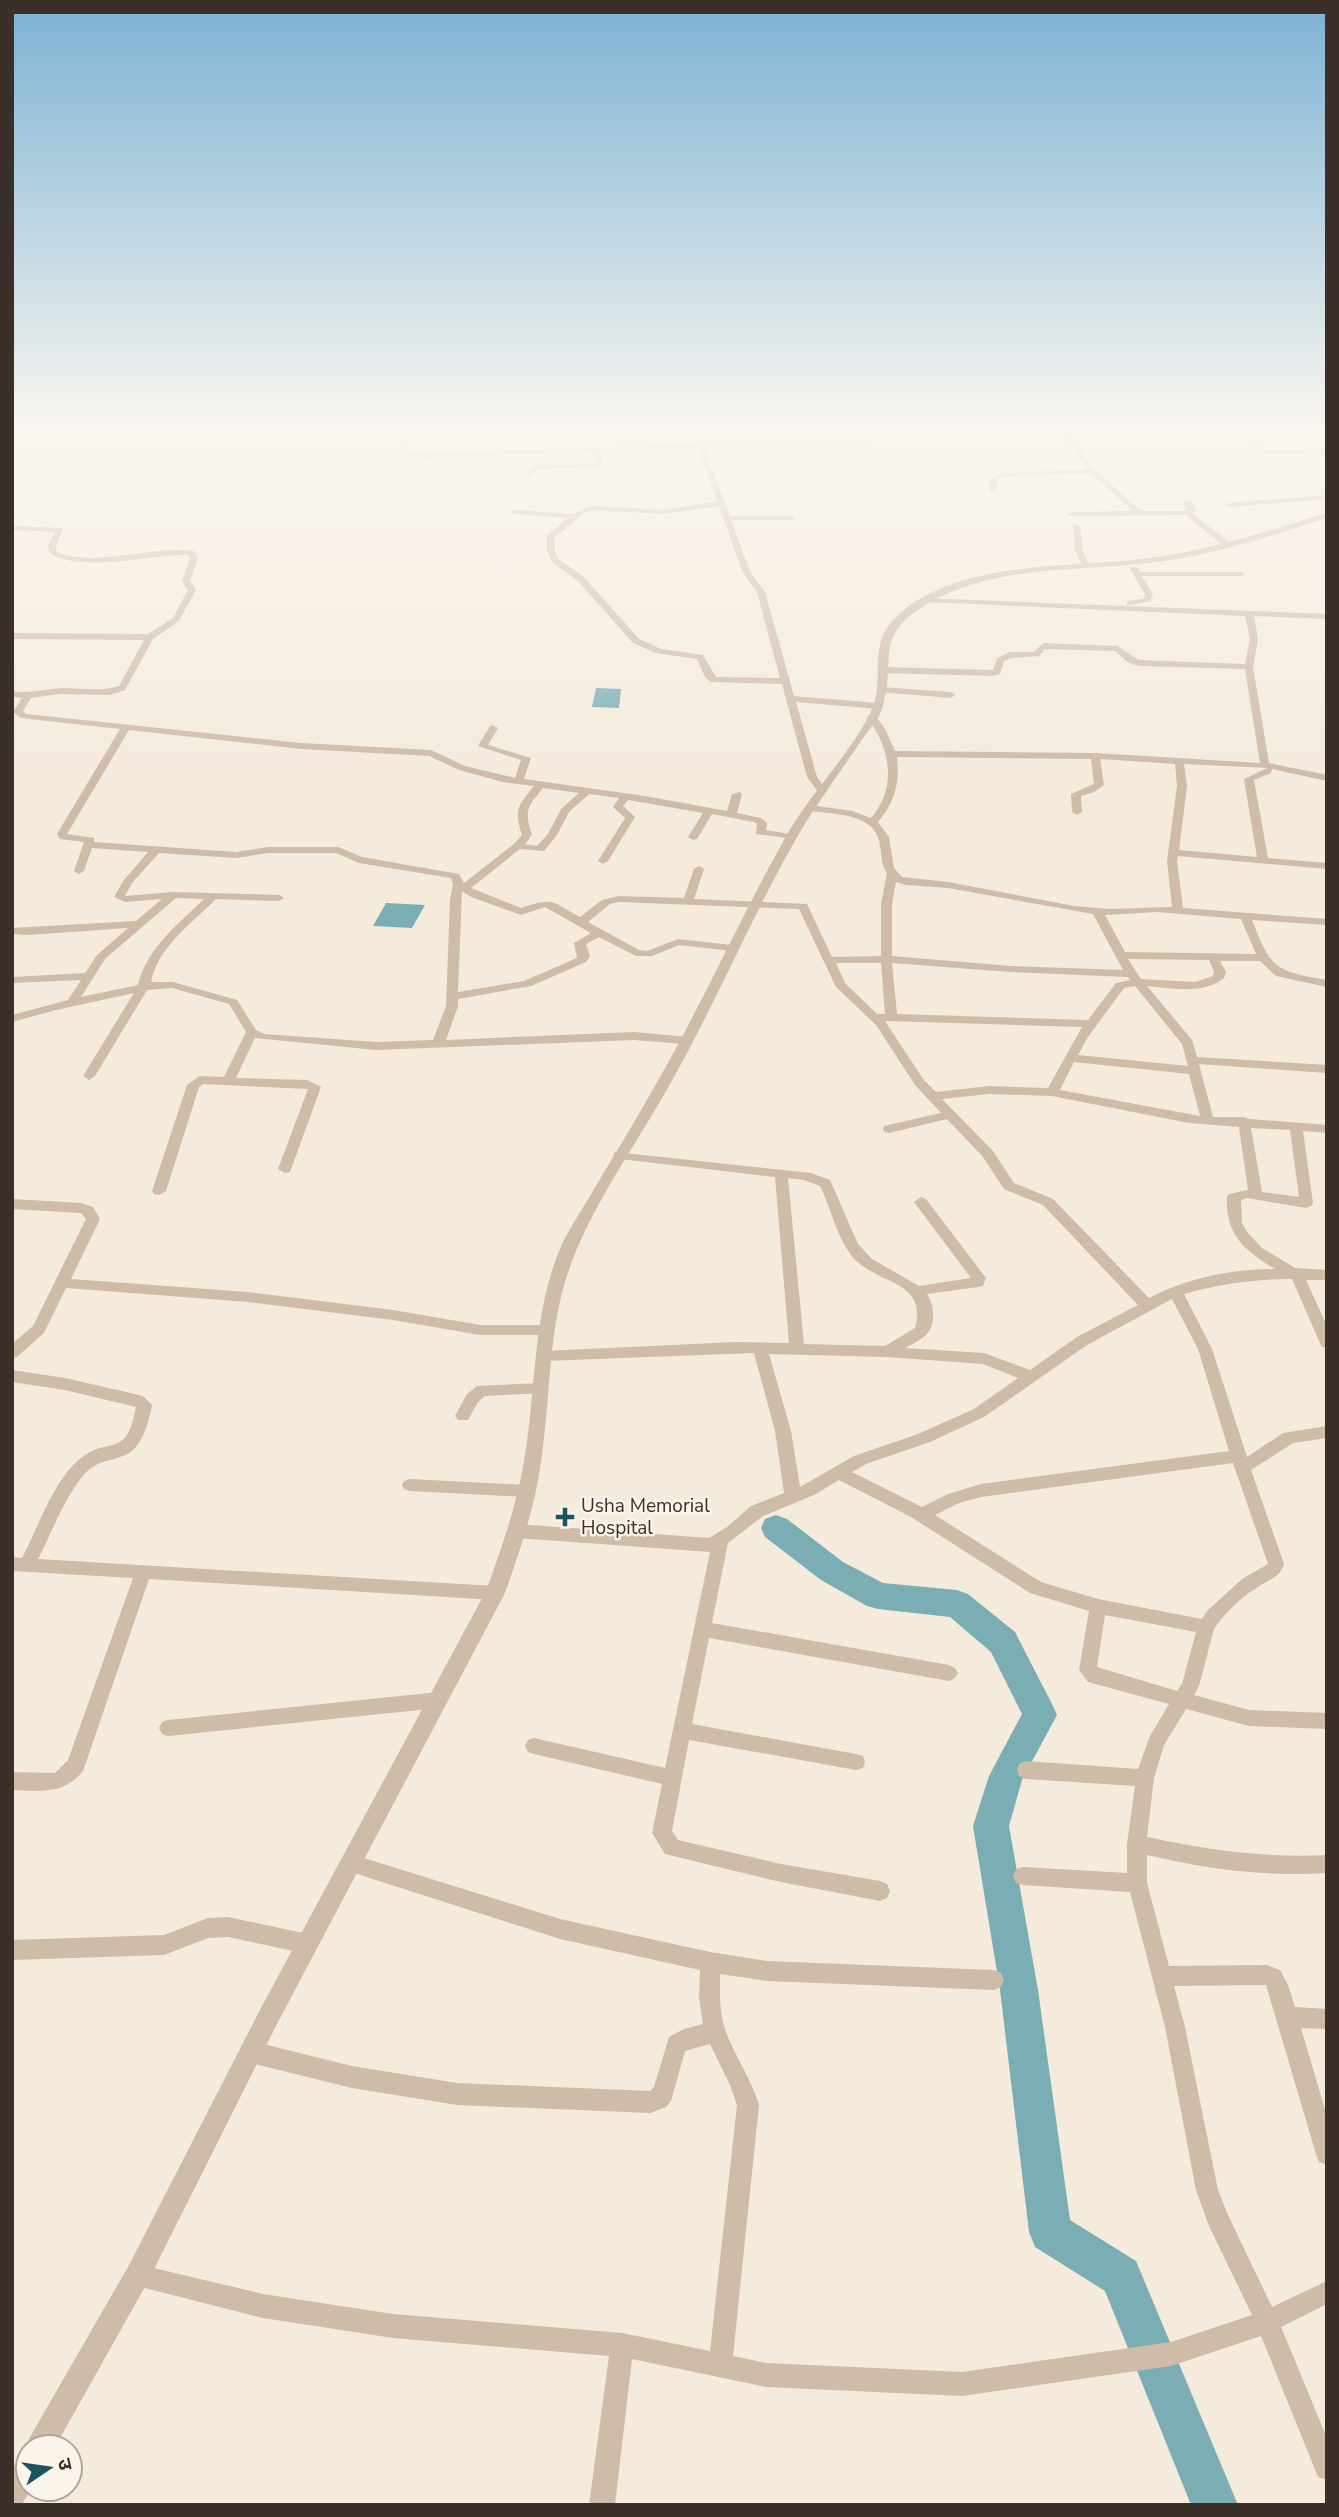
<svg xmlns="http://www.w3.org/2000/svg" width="1339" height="2517" font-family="'Nunito Sans','Noto Sans Devanagari',sans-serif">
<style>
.water{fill:#7aaeb4}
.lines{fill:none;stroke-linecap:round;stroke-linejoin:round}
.river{fill:#7aaeb4;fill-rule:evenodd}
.minor{fill:#cebba8;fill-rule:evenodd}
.tertiary{fill:#cebba8;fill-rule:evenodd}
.poi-dot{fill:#1b565f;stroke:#fbf4ea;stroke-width:2.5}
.labels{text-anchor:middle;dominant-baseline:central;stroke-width:5;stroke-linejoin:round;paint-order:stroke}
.poi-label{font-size:19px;fill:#3a2f29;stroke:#fbf4ea;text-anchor:start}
</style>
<rect width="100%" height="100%" fill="#f4ebdd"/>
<!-- water -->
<path class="water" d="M596,688L621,689L619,708L592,707Z
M386,903L425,905L412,928L373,926Z"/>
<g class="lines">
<!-- river -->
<path class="river" d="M776,1515L787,1519L843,1562L883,1583L957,1590L968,1594L1015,1632L1052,1704L1057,1715L1022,1780L1009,1826L1038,1990L1070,2220L1136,2261L1238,2505H1191L1105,2291L1035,2247L1029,2232L1000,1990L973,1826L989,1776L1022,1714L991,1652L950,1617L878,1609L867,1606L821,1580L765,1537L761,1528L765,1519Z"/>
<!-- minor -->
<path class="minor" d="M429,428H437L406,444L408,451L424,454L696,444L691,428H697L703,443L836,440L1026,428H1059L836,444L704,447L730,516H792L796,518L792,520H731L750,571L765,592L794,696L878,703L883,706L878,709L796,702L817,777L827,791L822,794L819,793L807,777L782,684L711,682L705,677L697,659L656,653L633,643L577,580L552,562L547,551V536L568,518L515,514L511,512L515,510L573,514L590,506L664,510L717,501L698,448L601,450L603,463L600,467L538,469L531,476L527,474L536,465L596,464L594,451L424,458L403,453L400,442ZM719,506L742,571L757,592L780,678L716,677L703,655L661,649L639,639L583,576L558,559L555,551V537L583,514L591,510L664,514Z
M1062,428H1069L1067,430L1095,470L1141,511H1187L1183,502L1190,500L1196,509L1193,514L1229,542V546H1223L1186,515L1069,516L1068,514L1072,512L1133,511L1091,473L1003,477L997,480L996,492H990V479L1002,473L1088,469L1060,430Z
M1162,428H1233L1230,430H1165Z
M1235,428H1242L1265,451H1327V455L1261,454Z
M1327,495V499L1229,507L1225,505L1229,503Z
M1073,524L1080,526L1083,551L1089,566H1083L1075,551Z
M12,526L63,528L56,546L57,552C98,568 151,545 194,551L198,558L190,581L196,590L179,621L153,639L125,690L110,695L59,694L31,698L23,711L26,714L301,743L431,750L465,766L515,778L521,760L478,746L490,726L493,725L498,728L488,745L531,758L524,779L645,796L727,811L732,794L740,792L742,794L737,813L761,818L767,823L766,830L795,835V839L756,834L757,824L754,822L712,814L697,839L693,840L688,837L703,813L628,800L623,806L635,817L608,861L603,864L598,861L625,818L613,807L619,798L589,794L569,812L557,835L544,851L520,849L471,888L521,908C554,897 551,901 580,917L602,900L619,896L684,898L694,869L699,866L704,869L694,899L807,904L832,957L881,956V904L887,873C880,864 882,851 879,840C872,813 832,814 810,811L805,808L810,805L852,811L871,818C898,787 890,748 867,717L869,715H875L885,729L895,751L1095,753L1260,763L1245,669L1139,666L1129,663L1115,651L1045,649L1039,656L1012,658L1004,661L1000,674L994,676L882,673L878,670L882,667L993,670L997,658L1010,652H1034L1043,643L1117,646L1139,660L1245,664L1250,639L1245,616L927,602L923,600L924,598L1327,614V619L1254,616L1258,639L1253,667L1269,763L1327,775V781L1272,769L1271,773L1254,780L1268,858L1327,863V869L1178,856L1177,861L1183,908L1327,919V925L1252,920C1271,969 1275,971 1327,980V987L1276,976L1260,961H1220L1226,972L1224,978C1203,995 1171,988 1147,986L1192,1040L1197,1057L1327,1065V1073L1199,1064L1213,1117H1244L1249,1119L1327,1125V1133L1303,1131L1313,1203L1311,1206L1306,1208L1247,1198L1241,1200L1242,1223L1247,1232L1262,1248L1295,1268L1327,1270V1280H1306L1327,1326V1348L1322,1347L1320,1343L1292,1279C1254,1279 1220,1284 1184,1294L1212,1349L1247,1457L1283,1433L1327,1426V1438L1293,1443L1251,1470L1284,1564C1279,1579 1267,1580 1255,1589C1240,1598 1223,1615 1214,1629L1199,1686L1194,1695L1249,1710L1327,1713V1729L1249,1726L1186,1709L1164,1745L1154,1778L1147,1837C1207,1850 1265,1858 1327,1855V1873C1265,1877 1207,1869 1147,1855V1883L1169,1966L1267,1965L1280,1970L1288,1985L1295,2007L1327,2009V2029L1301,2028L1327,2116V2165L1319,2162L1316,2154L1266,1985L1174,1986L1185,2027L1218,2190L1227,2213L1272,2307L1327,2281V2304L1281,2327L1327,2438V2480L1318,2477L1261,2336L1171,2366L962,2396L766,2387L632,2359L615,2505H589L609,2356L393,2338L263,2318L129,2284L125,2276L129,2268L137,2264L263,2294L393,2314L622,2333L710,2351L737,2105L730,2085L710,2044L685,2051L671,2101L666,2107L650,2113L457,2105L352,2088L251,2063L244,2059L240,2052L244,2045L251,2041L352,2066L457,2083L650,2091L654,2087L669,2037L684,2029L703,2024L699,1998L700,1970L560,1939L351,1872L344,1870L341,1863L344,1856L351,1854L560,1919L710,1952L767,1961L994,1970L1001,1973L1004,1980L1001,1987L994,1990L767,1981L720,1974C720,1992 719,2011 725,2029C734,2055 751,2078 759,2105L733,2356L766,2363L962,2372L1171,2342L1252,2315L1209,2226L1196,2190L1165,2027L1130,1892L1023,1885L1016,1883L1013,1876L1016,1869L1023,1867L1127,1873V1844L1135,1786L1026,1779L1019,1776L1017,1770L1019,1764L1026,1761L1138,1769L1150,1736L1169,1704L1088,1682L1079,1670L1089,1611L1030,1593L911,1517L839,1480L814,1495L763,1516L728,1543L712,1623L949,1665L955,1668L958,1673L955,1678L949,1681L709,1638L692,1724L856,1754L863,1756L865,1762L863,1768L856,1770L689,1740L672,1831L678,1840L781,1864L880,1881L887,1884L890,1891L887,1898L880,1901L781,1882L665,1854L652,1833L662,1784L534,1754L528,1752L525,1746L528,1740L534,1738L665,1768L710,1552L517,1538L511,1536L509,1531L511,1526L517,1524L709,1538L727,1527L751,1506L784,1493L775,1431L754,1353L544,1361L539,1360L537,1356L539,1352L544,1351L736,1342L789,1343L775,1177L620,1159L615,1158L613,1155L615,1152L811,1173L830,1180L858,1244L872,1259L919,1286L971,1278L914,1202L921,1197L926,1199L986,1278L983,1286L978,1287L927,1294C935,1305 936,1327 925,1336C919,1341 912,1344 905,1348L984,1353L1030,1370L1077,1337L1138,1305L1043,1205L1004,1189L983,1157L947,1119L889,1133L884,1132L883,1129L884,1126L941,1113L915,1085L876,1025L836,987L799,909L619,902L610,904L588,922L639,950L647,951L678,939L732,945L738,948L732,951L679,945L652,956H636L599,937L586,944L590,956L586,962L531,986L458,999V1006L446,1040L634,1032L689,1037L691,1040L685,1044L634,1040L376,1050L255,1038L236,1078L307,1080L321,1087L290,1172L285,1173L278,1169L308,1089L203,1084L199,1087L166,1191L159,1195L154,1194L152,1191L187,1085L200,1076L224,1077L246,1032L229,1004L172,988L147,990L95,1076L89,1080L83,1076L134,993L56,1010L12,1022V1015L68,1000L81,980L12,983V977L85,973L97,955L128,928L28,935L12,934V928L136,921L162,899L125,902L114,897L124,880L148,852L92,848L84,871L79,874L74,871L84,842L60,839L57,834L120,729L21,718L13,712L22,698L12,697V691C30,694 45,689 63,688C81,688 101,692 119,686L144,640L12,639V633L148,634L173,618L188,590L182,581L190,558L188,555H177C144,557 78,572 50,553L48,546L55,532L12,530ZM129,730L301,749L429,756L459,770L503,782L534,786C517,807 514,809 522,835L514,844L464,883L459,874L362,857L338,847H268L236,852L94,842V838L67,834ZM897,757L1091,759L1094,784L1071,794L1072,812L1077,815L1082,812L1081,796L1094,792L1104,785L1100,759L1175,764L1177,786L1167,861L1172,907L1109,909L1074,906L948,882L902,877L894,868L889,837L878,822C895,802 900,783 897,757ZM1184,764L1267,768L1244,779L1257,857L1179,850L1187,786ZM543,788L579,793L561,809L548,834L537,846L525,844L532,835C524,809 527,808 543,788ZM159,853L236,858L268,853H336L359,863L451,878L453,884L450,900L446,1006L433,1040L376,1042L264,1034L256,1030L237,1000L173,982H151C158,947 191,924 216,899L279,901L284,898L279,895L173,892L125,896L132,883ZM896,882L906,885L948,888L1093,914L1123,970L1011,966L892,956V904ZM462,891L471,897L521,915L545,907L591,933L574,943L577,958L524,981L458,992ZM176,898L204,899C178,925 147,947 138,985L81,997L105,959ZM1157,912L1241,919L1256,954L1125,952L1105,915ZM1128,959L1209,960L1214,972L1213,976L1195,982L1141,979ZM836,963H881L885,1014H877L845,983ZM892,963L1011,972L1128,977L1130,980L1116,983L1088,1020L897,1014ZM1135,986L1182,1044L1188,1066L1078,1055L1088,1037L1124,988ZM885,1021L1082,1027L1048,1088L989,1086L936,1092L923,1079ZM1074,1062L1189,1074L1200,1116L1060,1090ZM989,1094L1052,1096L1189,1123L1239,1127L1248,1190L1229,1194L1227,1197C1225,1235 1245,1251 1275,1269C1232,1269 1187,1278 1149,1298L1053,1199L1014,1183L993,1151L942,1099ZM1251,1128L1290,1130L1299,1197L1262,1192ZM788,1178L804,1180L820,1186C831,1208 836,1235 851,1255C875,1286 928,1278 915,1328L885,1346L804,1344ZM1172,1299L1198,1349L1229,1451L981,1484L948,1494L922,1507L852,1472L866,1464L930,1442L984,1417L1087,1345ZM769,1354L886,1357L983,1364L1018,1378L974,1409L918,1434L854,1456L800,1487L791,1431ZM1233,1463L1268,1564L1242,1579L1207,1611L1202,1619L1098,1599L1041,1582L935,1515L959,1503L981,1497ZM1105,1615L1196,1632L1182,1684L1177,1691L1097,1667Z
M1131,567H1137L1140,572H1241L1245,574L1241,576H1142L1153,594L1150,601L1130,605H1127V601L1143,599L1145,594L1130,569Z
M881,687L951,692L955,695L951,698L878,692L877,690Z
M12,1199L81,1203L93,1207L100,1219L71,1279L248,1292L393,1310L480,1325H547L552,1326L554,1330L552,1334L547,1335H480L393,1320L248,1302L66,1288L44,1333L17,1357L12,1358V1344L33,1326L86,1219L81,1213L12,1209Z
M12,1370L65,1378L139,1395L144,1397L152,1405C149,1420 143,1445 129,1453C111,1463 97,1458 82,1477C63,1501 52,1532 38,1559L495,1586L501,1588L503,1593L501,1598L495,1600L149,1579L83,1771C64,1795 39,1791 12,1790V1772L55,1773L68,1760L133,1578L12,1571V1557L22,1558C38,1528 54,1479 81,1458C111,1435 126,1460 136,1407L65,1390L12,1382Z
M541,1383L546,1385L549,1389L546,1393L485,1396L478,1402L468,1420H458L455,1416L467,1394L477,1386Z
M410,1479L526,1485L532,1486L534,1491L532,1496L526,1497L410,1491L404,1489L402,1485L404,1481Z
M439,1692L445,1694L448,1700L445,1706L439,1708L168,1736L162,1734L159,1728L162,1722L168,1720Z
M228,1917L308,1934L315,1937L318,1944L315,1951L308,1954L228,1937L208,1938L164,1955L12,1960V1940L164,1935L208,1918Z"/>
<!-- tertiary -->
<path class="tertiary" d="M1327,513V518C1272,536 1216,554 1158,562C1083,572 998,563 929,603C872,636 897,656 883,706C880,718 870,728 863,738C841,771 816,804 796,839C752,916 718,998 675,1075C639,1142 587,1209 565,1282C548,1339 550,1403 541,1462C535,1507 520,1550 505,1593L278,2022L146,2285L55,2447H28V2451L26,2447L30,2437L128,2267L262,2006L486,1591C501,1550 515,1510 523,1467C537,1392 531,1312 563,1242C572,1224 584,1207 594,1189C616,1152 639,1115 660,1077C704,1000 740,918 784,840C808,796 847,758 870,714C889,676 861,643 905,609C973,557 1085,569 1164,556C1220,547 1273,529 1327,513Z
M28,2453V2489H31L22,2504L12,2505C12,2485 7,2462 28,2453Z"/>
</g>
<!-- sky -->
<linearGradient id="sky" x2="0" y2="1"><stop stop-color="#7cb2d3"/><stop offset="0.55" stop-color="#faf6f0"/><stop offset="1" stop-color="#faf6f0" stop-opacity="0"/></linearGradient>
<rect width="1339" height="780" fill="url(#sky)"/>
<!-- markers -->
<path class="poi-dot" d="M561.5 1506.5h7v7h7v7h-7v7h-7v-7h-7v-7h7z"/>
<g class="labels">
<!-- poi labels -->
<g class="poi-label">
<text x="581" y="1506">Usha Memorial<tspan x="581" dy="22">Hospital</tspan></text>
</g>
</g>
<!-- border -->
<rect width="1339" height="2517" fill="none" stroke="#3a2f29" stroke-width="28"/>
<!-- north arrow -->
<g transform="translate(49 2468) rotate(77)"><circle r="33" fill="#fbf4ea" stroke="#aea59d" stroke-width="2"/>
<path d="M0-5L12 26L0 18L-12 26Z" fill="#1b565f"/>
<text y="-10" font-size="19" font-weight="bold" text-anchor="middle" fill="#3a2f29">उ</text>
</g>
</svg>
